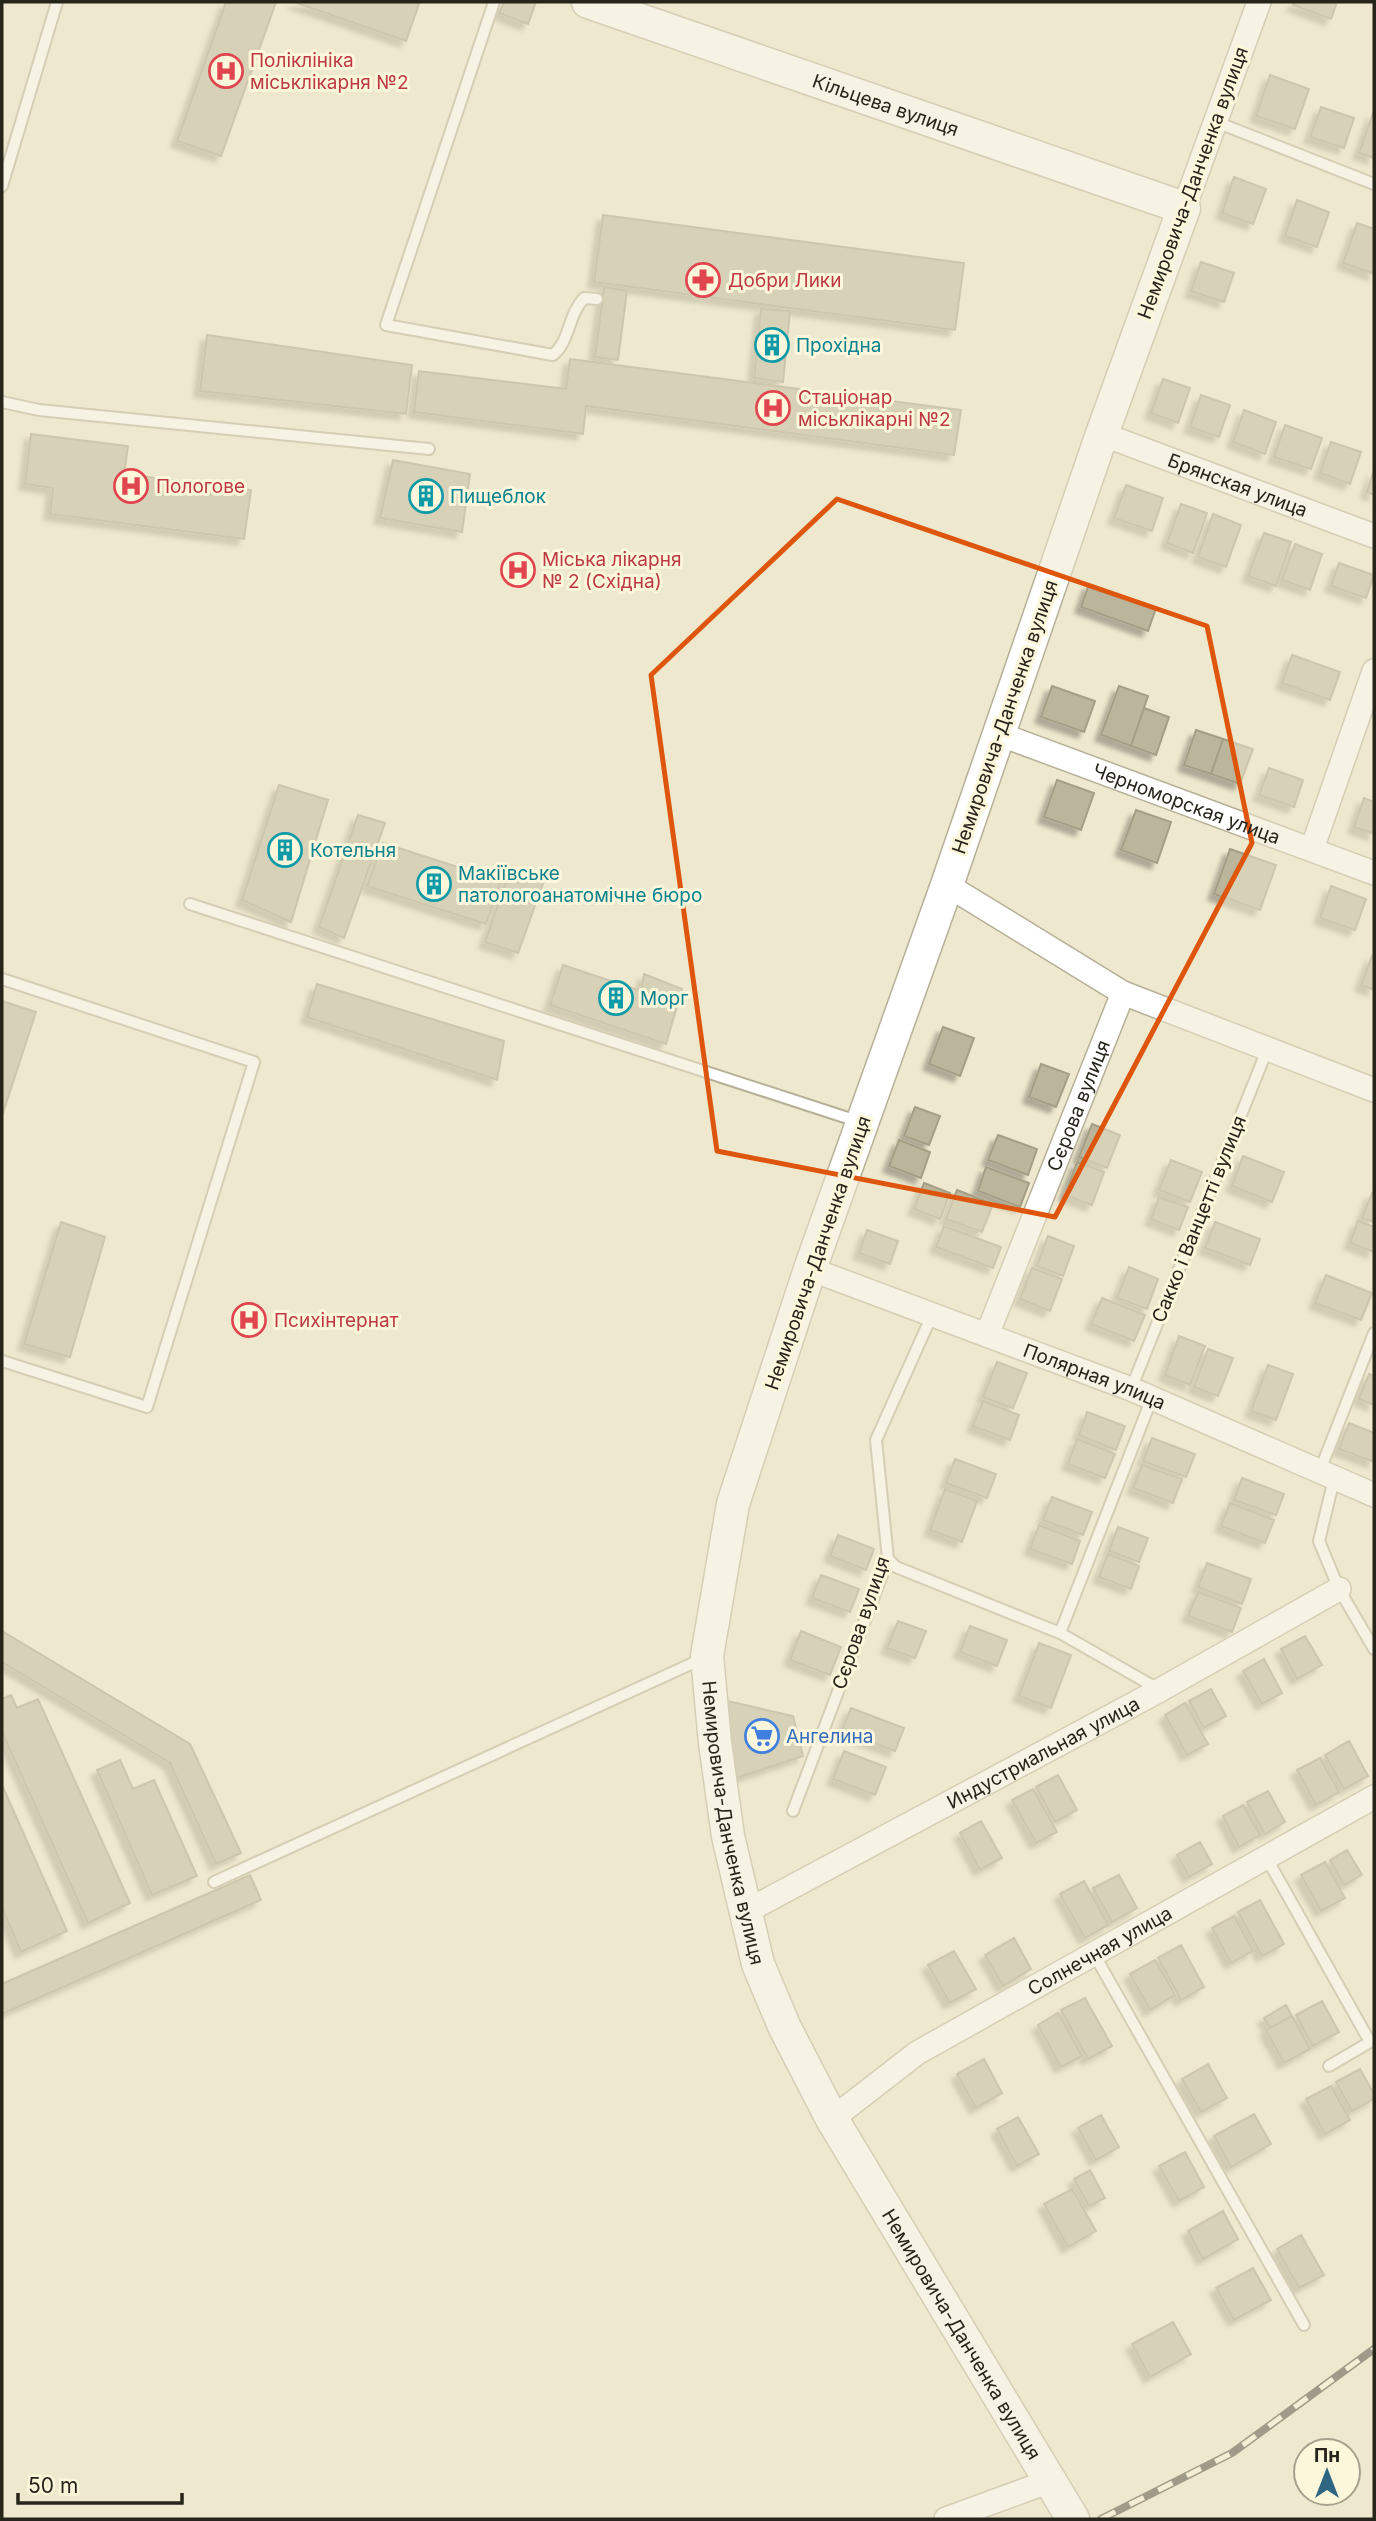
<svg xmlns="http://www.w3.org/2000/svg" width="1376" height="2521" font-family="Inter,sans-serif">
<style>
.building{fill:#bbb59c;stroke:#a49e86;stroke-width:2;filter:url(#shadow)}
.lines{fill:none;stroke-linecap:round;stroke-linejoin:round}
.lane-casing{stroke:#b6b097;stroke-width:14}
.street-casing{stroke:#b6b097;stroke-width:26}
.secondary-casing{stroke:#b6b097;stroke-width:35}
.lane{stroke:#fff;stroke-width:10}
.street{stroke:#fff;stroke-width:23}
.secondary{stroke:#fff;stroke-width:32}
.rail-casing{stroke:#413e33;stroke-width:8}
.rail{stroke:#fcf6db;stroke-width:5;stroke-dasharray:16;stroke-linecap:butt}
.marked{fill:none;stroke:#de560d;stroke-width:5;stroke-linejoin:round}
.labels{text-anchor:middle;dominant-baseline:central;stroke-width:6;stroke-linejoin:round;paint-order:stroke}
.health-label{font-size:19px;fill:#be3a42;stroke:#fcf6db;text-anchor:start}
.street-label{font-size:19px;fill:#27241b;stroke:#fcf6db}
.culture-label{font-size:19px;fill:#0d838f;stroke:#fcf6db;text-anchor:start}
.shop-label{font-size:19px;fill:#366cbe;stroke:#fcf6db;text-anchor:start}
</style>
<defs>
<filter id="shadow"><feDropShadow dx="-6" dy="6" stdDeviation="2" flood-color="#0004"/></filter>
</defs>
<rect width="100%" height="100%" fill="#eee8ce"/>
<!-- building -->
<path class="building" d="M226,2H276L221,156L177,141Z
M294,2H413L419,4L406,41Z
M504,2H536L528,24L499,13Z
M1294,2H1337L1331,19L1293,5Z
M1270,75L1309,89L1295,129L1256,116Z
M1321,107L1354,118L1344,148L1310,137Z
M1373,113L1374,114V158L1359,153Z
M1234,177L1266,189L1253,224L1222,213Z
M1297,200L1329,212L1317,247L1285,236Z
M603,215L964,263L955,330L594,282Z
M1357,223L1374,229V274L1343,263Z
M1201,262L1234,273L1224,302L1191,291Z
M604,287L627,291L618,360L595,357Z
M761,309L790,311L783,382L754,378Z
M207,335L412,365L406,414L200,391Z
M570,359L961,410L954,455L586,406L583,434L414,412L419,371L566,389Z
M1163,379L1190,388L1178,423L1151,413Z
M1201,395L1230,405L1219,437L1190,427Z
M1244,410L1276,422L1265,454L1233,442Z
M1285,425L1322,438L1311,469L1274,457Z
M31,434L128,446L124,474L251,490L244,539L50,514L53,488L25,484Z
M1331,442L1361,452L1350,484L1320,473Z
M393,460L470,474L462,532L380,518Z
M1374,470V495L1367,492Z
M1126,485L1163,498L1152,531L1114,518Z
M1181,504L1207,513L1193,553L1167,543Z
M1213,514L1241,525L1226,567L1198,557Z
M1264,533L1291,542L1276,586L1248,576Z
M1295,544L1322,554L1310,590L1282,580Z
M1339,563L1374,575L1366,598L1331,586Z
M1089,584L1156,608L1148,631L1081,607Z
M1292,655L1340,672L1330,700L1282,683Z
M1052,686L1095,701L1084,732L1041,717Z
M1119,686L1148,696L1131,746L1101,735Z
M1144,708L1169,717L1156,755L1131,746Z
M1196,730L1223,739L1211,774L1184,765Z
M1223,739L1253,749L1240,784L1211,774Z
M1269,768L1303,780L1294,807L1259,795Z
M1057,780L1094,793L1081,830L1044,817Z
M279,785L328,800L291,922L242,900Z
M1364,798L1374,802V834L1354,827Z
M1136,810L1171,822L1157,863L1121,850Z
M358,815L385,823L344,938L319,927Z
M383,843L501,881L486,924L367,886Z
M1230,849L1276,865L1260,910L1214,894Z
M511,867L545,878L518,953L485,942Z
M1331,886L1366,899L1355,930L1320,918Z
M1372,956L1374,957V990L1361,985Z
M563,965L641,991L644,974L682,989L666,1044L550,1005Z
M317,984L504,1041L497,1080L307,1017Z
M2,1001L36,1012L2,1116Z
M943,1027L974,1038L960,1076L929,1064Z
M1041,1064L1069,1074L1056,1107L1029,1097Z
M915,1107L940,1116L929,1145L904,1136Z
M1092,1124L1120,1135L1107,1168L1079,1157Z
M998,1135L1037,1149L1028,1175L988,1160Z
M899,1140L930,1152L921,1178L889,1166Z
M1243,1156L1284,1172L1272,1202L1232,1186Z
M1171,1160L1202,1172L1190,1202L1159,1190Z
M1077,1162L1104,1172L1092,1205L1065,1195Z
M986,1167L1029,1183L1020,1207L978,1191Z
M924,1183L950,1193L940,1219L914,1209Z
M957,1190L993,1204L982,1232L946,1219Z
M1372,1193L1374,1194V1222L1362,1218Z
M1159,1197L1188,1207L1179,1230L1151,1219Z
M1358,1221L1374,1227V1252L1350,1243Z
M61,1222L105,1237L70,1357L24,1344Z
M1215,1222L1260,1239L1250,1265L1205,1248Z
M944,1226L1001,1247L993,1268L936,1247Z
M867,1230L898,1241L890,1264L859,1253Z
M1048,1236L1074,1246L1063,1276L1037,1266Z
M1129,1267L1158,1279L1147,1309L1117,1298Z
M1032,1268L1062,1279L1050,1311L1020,1299Z
M1326,1275L1372,1293L1361,1320L1315,1303Z
M1102,1298L1145,1315L1134,1341L1091,1324Z
M1179,1336L1205,1346L1190,1385L1165,1375Z
M1208,1349L1233,1358L1218,1396L1194,1387Z
M997,1362L1027,1373L1013,1408L983,1397Z
M1268,1365L1293,1374L1276,1420L1251,1411Z
M1369,1374L1374,1376V1405L1359,1399Z
M983,1401L1019,1415L1010,1440L973,1426Z
M1087,1412L1125,1426L1116,1450L1079,1435Z
M1349,1423L1374,1433V1462L1339,1449Z
M1152,1438L1195,1454L1186,1477L1143,1461Z
M1077,1439L1115,1454L1105,1478L1068,1464Z
M955,1459L996,1474L987,1498L946,1483Z
M1142,1465L1182,1479L1173,1503L1133,1488Z
M1242,1478L1284,1494L1276,1515L1234,1500Z
M945,1489L977,1501L962,1542L930,1530Z
M1052,1497L1092,1512L1083,1535L1043,1520Z
M1230,1503L1274,1520L1265,1543L1221,1526Z
M1039,1525L1080,1541L1072,1564L1030,1549Z
M1118,1527L1148,1538L1139,1562L1109,1551Z
M838,1535L874,1549L866,1570L830,1556Z
M1108,1554L1139,1566L1131,1589L1099,1577Z
M1207,1563L1251,1579L1242,1604L1198,1587Z
M821,1575L859,1589L850,1612L812,1598Z
M1198,1592L1241,1608L1232,1632L1188,1616Z
M898,1621L926,1631L915,1658L887,1648Z
M970,1626L1007,1640L997,1666L960,1652Z
M2,1631L190,1744L241,1853L216,1864L170,1763L2,1662Z
M801,1631L841,1647L830,1675L790,1660Z
M1305,1636L1322,1665L1297,1679L1281,1649Z
M1039,1643L1071,1655L1051,1708L1019,1696Z
M1264,1659L1282,1693L1262,1704L1243,1671Z
M1211,1689L1226,1716L1204,1728L1189,1701Z
M11,1695L17,1708L38,1699L130,1903L88,1923L2,1732V1699Z
M723,1700L793,1716L803,1756L731,1780Z
M1185,1703L1208,1744L1187,1755L1165,1715Z
M851,1708L904,1728L895,1751L842,1731Z
M1349,1741L1368,1776L1344,1789L1325,1755Z
M844,1751L886,1767L875,1795L833,1779Z
M1320,1758L1339,1792L1316,1805L1297,1770Z
M120,1760L133,1789L154,1780L197,1876L152,1895L97,1770Z
M1058,1775L1077,1810L1055,1822L1036,1787Z
M2,1785L67,1931L21,1952L2,1908Z
M1033,1789L1057,1832L1036,1843L1012,1800Z
M1268,1791L1285,1822L1265,1834L1247,1802Z
M1243,1805L1260,1835L1239,1847L1223,1816Z
M981,1821L1002,1858L980,1870L960,1833Z
M1200,1842L1212,1864L1189,1877L1177,1855Z
M1347,1850L1362,1875L1344,1885L1330,1860Z
M1325,1862L1345,1898L1321,1911L1301,1875Z
M250,1875L261,1900L2,2014V1984Z
M1119,1875L1137,1908L1112,1922L1093,1888Z
M1084,1881L1108,1925L1085,1938L1060,1894Z
M1260,1900L1284,1944L1262,1956L1238,1912Z
M1234,1916L1253,1951L1231,1963L1212,1928Z
M1014,1938L1031,1969L1003,1986L985,1955Z
M1181,1945L1204,1987L1181,2000L1158,1958Z
M954,1951L976,1989L950,2003L928,1965Z
M1155,1960L1175,1995L1150,2010L1130,1974Z
M1085,1998L1112,2046L1088,2059L1061,2010Z
M1322,2001L1339,2032L1313,2046L1296,2015Z
M1286,2005L1292,2016L1270,2028L1264,2018Z
M1058,2013L1082,2056L1061,2067L1038,2025Z
M1292,2016L1310,2049L1284,2063L1266,2030Z
M984,2059L1002,2093L976,2108L957,2074Z
M1208,2064L1227,2098L1201,2112L1182,2079Z
M1360,2069L1374,2094V2099L1352,2111L1336,2082Z
M1331,2086L1350,2120L1325,2134L1306,2099Z
M1254,2114L1271,2144L1231,2167L1214,2136Z
M1101,2115L1119,2147L1096,2160L1078,2128Z
M1018,2117L1039,2154L1017,2166L997,2129Z
M1185,2152L1204,2187L1179,2201L1159,2166Z
M1090,2170L1105,2198L1089,2206L1074,2179Z
M1072,2189L1096,2231L1068,2247L1044,2204Z
M1223,2211L1238,2239L1203,2259L1188,2231Z
M1301,2235L1324,2275L1299,2288L1277,2249Z
M1253,2268L1271,2300L1234,2320L1216,2288Z
M1173,2322L1191,2354L1150,2377L1132,2344Z"/>
<g class="lines">
<!-- lane casing -->
<g class="lane-casing">
<path id="lane" d="M494,2L386,325L553,355C570,341 568,315 584,298L597,299
M1216,122L1374,184
M2,186L57,2
M2,402L39,410L429,449
M190,904L860,1122
M2,979L254,1062L147,1407L2,1361
M1131,1389L1267,1050
M1152,1398L1060,1633L1160,1690
M1319,1473L1374,1333
M1334,1479L1319,1541L1339,1589L1374,1649
M888,1559L896,1567L1060,1633
M793,1811L888,1559L876,1440L932,1315
M1266,1857L1370,2042L1374,2040
M214,1882L704,1658
M1094,1954L1304,2325
M1329,2066L1370,2042"/>
</g>
<!-- street casing -->
<g class="street-casing">
<g id="street">
<path d="M1184,208L1259,2"/>
<path id="s1" d="M1102,434L1374,536"/>
<path id="s2" d="M999,734L1374,873"/>
<path d="M1312,849L1374,671"/>
<path d="M947,885L1123,993L1374,1090"/>
<path id="s3" d="M810,1269L1131,1389L1374,1495"/>
<path id="s4" d="M987,1335L1123,993"/>
<path id="s5" d="M745,1912L1160,1690L1339,1589"/>
<path id="s6" d="M832,2119L917,2053L1374,1797"/>
<path d="M946,2519L1050,2481"/>
</g>
</g>
<!-- secondary casing -->
<g class="secondary-casing">
<g id="secondary">
<path id="s7" d="M588,2L1184,208L1102,434L947,885L810,1269L733,1504L707,1656L715,1743L728,1836L758,1964L785,2028L832,2119L1073,2519"/>
</g>
</g>
<!-- lane -->
<use href="#lane" class="lane"/>
<!-- street -->
<use href="#street" class="street"/>
<!-- secondary -->
<use href="#secondary" class="secondary"/>
<!-- rail casing -->
<g class="rail-casing">
<path id="rail" d="M1101,2519L1232,2453L1374,2349"/>
</g>
<!-- rail -->
<use href="#rail" class="rail"/>
</g>
<!-- marked area -->
<path d="M0 0H1376V2521H0ZM837,499L1207,626L1252,843L1055,1217L717,1151L651,675Z" fill="#eee8ce" fill-opacity=".55" fill-rule="evenodd"/>
<path class="marked" d="M837,499L1207,626L1252,843L1055,1217L717,1151L651,675Z"/>
<!-- icons -->
<defs>
<g id="hospital-ring" transform="scale(1.75)"><circle r="9.5" fill="#fcf6db" stroke="#e0444e" stroke-width="1.5"/><path d="M-5-5h3v3.5h4V-5h3V5h-3V1.5h-4V5h-3Z" fill="#e0444e"/></g>
<g id="pharmacy-ring" transform="scale(1.75)"><circle r="9.5" fill="#fcf6db" stroke="#e0444e" stroke-width="1.5"/><path d="M-2-6h4v4h4v4h-4v4h-4v-4h-4v-4h4Z" fill="#e0444e"/></g>
<g id="building-ring" transform="scale(1.75)"><circle r="9.5" fill="#fcf6db" stroke="#0f9aa8" stroke-width="1.5"/><path d="M-4-6H4V6H1V3H-1V6H-4ZM-2.5-4.3h1.7v1.8h-1.7ZM.8-4.3h1.7v1.8H.8ZM-2.5-1h1.7V.8h-1.7ZM.8-1h1.7V.8H.8Z" fill="#0f9aa8"/></g>
<g id="supermarket-ring" transform="scale(1.75)"><circle r="9.5" fill="#fcf6db" stroke="#3f7fe0" stroke-width="1.5"/><path d="M-6-5.5h2.5l.6 2H6L4.5 2H-2.5L-4.4-4H-6ZM-1.5 3.2a1.3 1.3 0 1 0 .1 0ZM3 3.2a1.3 1.3 0 1 0 .1 0Z" fill="#3f7fe0"/></g>
</defs>
<g fill-rule="evenodd">
<use href="#hospital-ring" x="226" y="71"/>
<use href="#pharmacy-ring" x="703" y="280"/>
<use href="#building-ring" x="772" y="345"/>
<use href="#hospital-ring" x="773" y="408"/>
<use href="#hospital-ring" x="131" y="486"/>
<use href="#building-ring" x="426" y="496"/>
<use href="#hospital-ring" x="518" y="570"/>
<use href="#building-ring" x="285" y="850"/>
<use href="#building-ring" x="434" y="884"/>
<use href="#building-ring" x="616" y="998"/>
<use href="#hospital-ring" x="249" y="1320"/>
<use href="#supermarket-ring" x="762" y="1736"/>
</g>
<g class="labels">
<!-- health labels -->
<g class="health-label">
<text x="250" y="60">Поліклініка<tspan x="250" dy="22">міськлікарня №2</tspan></text>
<text x="728" y="280">Добри Лики</text>
<text x="798" y="397">Стаціонар<tspan x="798" dy="22">міськлікарні №2</tspan></text>
<text x="156" y="486">Пологове</text>
<text x="542" y="559">Міська лікарня<tspan x="542" dy="22">№ 2 (Східна)</tspan></text>
<text x="274" y="1320">Психінтернат</text>
</g>
<!-- street labels -->
<g class="street-label">
<text stroke="none"><textPath href="#s7" startOffset="315">Кільцева вулиця</textPath></text>
<text transform="translate(1193 183) rotate(-70)">Немировича-Данченка вулиця</text>
<text stroke="none"><textPath href="#s1" startOffset="145">Брянская улица</textPath></text>
<text transform="translate(1005 717) rotate(-71)">Немировича-Данченка вулиця</text>
<text stroke="none"><textPath href="#s2" startOffset="200">Черноморская улица</textPath></text>
<text stroke="none"><textPath href="#s4" startOffset="247">Сєрова вулиця</textPath></text>
<text transform="translate(1199 1219) rotate(-68)">Сакко і Ванцетті вулиця</text>
<text transform="translate(818 1253) rotate(-71)">Немировича-Данченка вулиця</text>
<text stroke="none"><textPath href="#s3" startOffset="304">Полярная улица</textPath></text>
<text transform="translate(861 1623) rotate(-71)">Сєрова вулиця</text>
<text stroke="none"><textPath href="#s5" startOffset="338">Индустриальная улица</textPath></text>
<text stroke="none"><textPath href="#s7" startOffset="2326">Немировича-Данченка вулиця</textPath></text>
<text stroke="none"><textPath href="#s6" startOffset="317">Солнечная улица</textPath></text>
<text stroke="none"><textPath href="#s7" startOffset="2893">Немировича-Данченка вулиця</textPath></text>
</g>
<!-- culture labels -->
<g class="culture-label">
<text x="796" y="345">Прохідна</text>
<text x="450" y="496">Пищеблок</text>
<text x="310" y="850">Котельня</text>
<text x="458" y="873">Макіївське<tspan x="458" dy="22">патологоанатомічне бюро</tspan></text>
<text x="640" y="998">Морг</text>
</g>
<!-- shop labels -->
<g class="shop-label">
<text x="786" y="1736">Ангелина</text>
</g>
</g>
<!-- border -->
<rect width="1376" height="2521" fill="none" stroke="#27241b" stroke-width="7"/>
<!-- north arrow -->
<g transform="translate(1327 2472)"><circle r="33" fill="#fcf6db" stroke="#a7a28e" stroke-width="2"/>
<path d="M0-5L12 26L0 18L-12 26Z" fill="#2f6681"/>
<text y="-10" font-size="19" font-weight="bold" text-anchor="middle" fill="#27241b">Пн</text>
</g>
<!-- scale -->
<path d="M18 2493v10h164v-10" fill="none" stroke="#27241b" stroke-width="3.5"/>
<text x="28" y="2493" font-size="21" fill="#27241b" stroke="#fcf6db" stroke-width="5" paint-order="stroke">50 m</text>
</svg>
